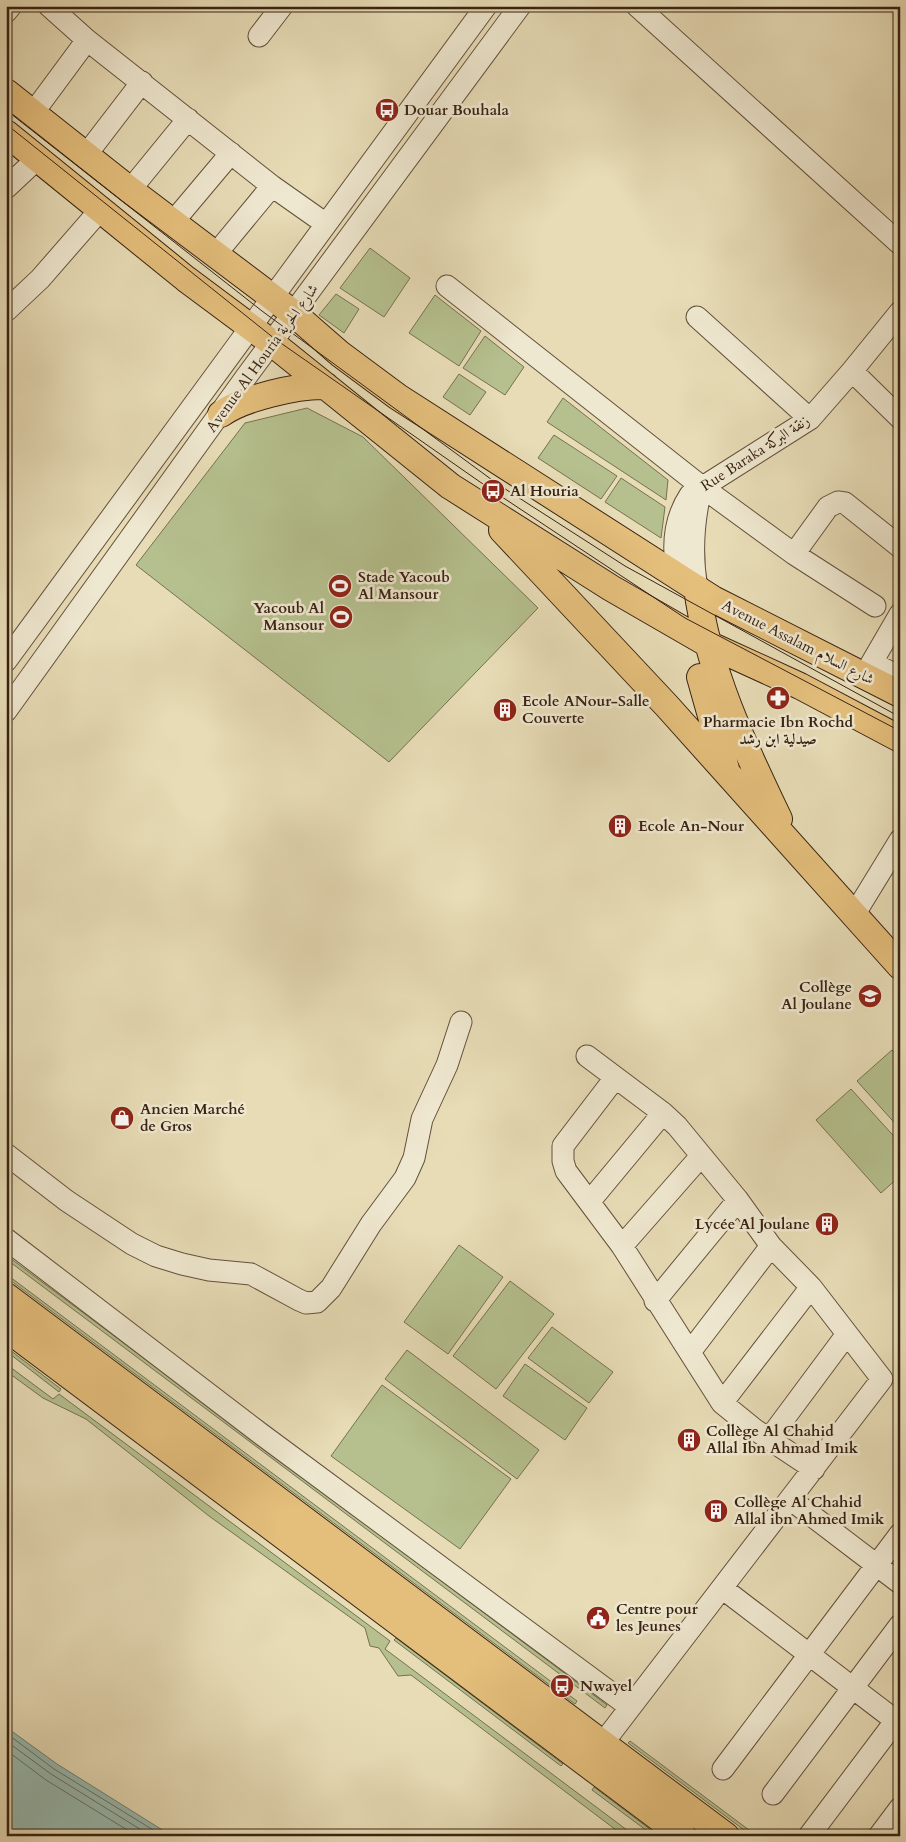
<svg xmlns="http://www.w3.org/2000/svg" width="906" height="1842" font-family="Cardo,Amiri,serif">
<style>
.green{fill:#b5c08e;stroke:#767150}
.water{fill:#97bbb2;stroke:#717e72}
.lines{fill:none;stroke-linecap:round;stroke-linejoin:round}
.shore{stroke:#686e62;stroke-width:1}
.minor-casing{stroke:#64503c;stroke-width:23}
.major-casing{stroke:#382213;stroke-width:28}
.minor{stroke:#efe8d0;stroke-width:21}
.major{stroke:#e4be7b;stroke-width:26}
.tram{stroke:#382213;stroke-width:1}
.labels{text-anchor:middle;dominant-baseline:central;stroke-width:5;stroke-linejoin:round;paint-order:stroke}
.poi-label{font-size:15px;font-weight:bold;fill:#382213;stroke:#efe8d0;text-anchor:start}
.street-label{font-size:15px;fill:#382213;stroke:#efe8d0}
</style>
<rect width="100%" height="100%" fill="#e7dcb6"/>
<filter id="stains"><feTurbulence type="fractalNoise" baseFrequency=".004" numOctaves="4"/><feColorMatrix values="0 0 0 0 .2 0 0 0 0 .09 0 0 0 0 .02 0 0 0 .5 -.17"/></filter>
<radialGradient id="worn" r=".72"><stop offset=".6" stop-color="#630" stop-opacity="0"/><stop offset="1" stop-color="#630" stop-opacity=".3"/></radialGradient>
<!-- green -->
<path class="green" d="M370,248L410,278L384,317L340,288Z
M336,294L359,309L344,333L319,315Z
M435,295L481,331L459,366L409,333Z
M485,336L524,367L505,395L463,368Z
M459,374L486,392L470,415L443,397Z
M563,398L668,480L666,500L547,422Z
M307,408L363,437L538,608L389,762L136,565L245,423Z
M554,435L617,476L601,499L538,458Z
M621,478L665,507L661,538L605,502Z
M892,1050L900,1059V1129L857,1081Z
M851,1089L900,1143V1176L881,1193L816,1120Z
M459,1245L503,1277L448,1354L404,1322Z
M6,1255L607,1705L605,1708L6,1259Z
M6,1274L577,1701L575,1704L6,1277Z
M510,1281L554,1314L496,1389L453,1356Z
M552,1327L613,1372L589,1403L528,1358Z
M6,1347L61,1389L59,1392L6,1351Z
M407,1350L539,1450L517,1479L385,1379Z
M6,1364L53,1399L59,1394L390,1641L385,1649L635,1836H624L411,1675L398,1676L379,1648L370,1646L365,1628L209,1516L86,1419L43,1398L6,1371Z
M525,1364L587,1408L565,1440L503,1396Z
M382,1385L511,1479L460,1549L331,1456Z
M396,1638L563,1764L561,1766L394,1640Z
M630,1741L757,1836H752L628,1743Z
M594,1787L659,1836H654L592,1790Z"/>
<!-- water -->
<path class="water" d="M6,1727L57,1764L172,1836H6Z"/>
<g class="lines">
<!-- shore -->
<path class="shore" d="M6,1733L54,1769L163,1836
M6,1741L51,1774L151,1836
M6,1750L46,1780L137,1836"/>
<!-- minor casing -->
<g class="minor-casing">
<path id="minor" d="M49,6L87,40L272,186L326,224
M637,6L900,244
M6,12L11,6
M259,36L282,6
M33,113L87,40
M86,155L142,82
M6,188L38,158
M130,190L188,119
M173,222L231,153
M215,255L272,186
M447,286L702,487L794,554L875,606
M6,311L40,279L101,209
M697,317L810,419
M852,371L900,418
M794,554L828,507L838,502L845,503L900,547
M678,576C672,548 674,519 690,495L810,419L852,371L900,312
M697,588C691,555 693,523 701,489
M6,661L486,6
M872,663L900,677
M864,676L900,614
M6,711L246,377L520,6
M854,915L900,840
M587,1056L663,1113L677,1126L738,1200L771,1246L811,1287L882,1379L603,1743
M615,1078L563,1146V1161L566,1171L622,1246L722,1403L754,1429L814,1469
M6,1154L67,1201L132,1244L156,1256L182,1264L209,1270L251,1274L299,1300L306,1303L317,1302L331,1288L371,1224L405,1178L414,1158L422,1119L447,1065L461,1022
M590,1201L663,1113
M6,1239L261,1434L630,1707
M622,1246L701,1156
M655,1301L738,1200
M690,1352L771,1246
M722,1403L811,1287
M769,1439L847,1334
M790,1499L900,1583
M722,1588L900,1724
M723,1769L900,1534
M773,1794L900,1625
M809,1836L900,1715
M879,1836L900,1808"/>
</g>
<!-- major casing -->
<g class="major-casing">
<path id="major" d="M6,92L130,190L293,313L340,354L398,397L713,599L900,694
M6,133L186,279L272,343L450,486L611,588L708,644L800,686L900,739
M221,414C243,398 298,385 326,386
M502,530L667,706L900,966
M697,588C708,671 743,744 779,819
M700,677L726,769
M6,1296L726,1836
M6,1328L683,1836"/>
</g>
<!-- minor -->
<use href="#minor" class="minor"/>
<!-- major -->
<use href="#major" class="major"/>
<!-- tram -->
<path class="tram" d="M6,110L262,311L499,485L625,566L900,717
M6,124L275,339L493,491L685,618L900,731"/>
</g>
<!-- icons -->
<defs>
<g id="bus-disc" transform="scale(1.25)"><circle r="9.5" fill="#8f2418" stroke="#efe8d0"/><path d="M-5-6H5V4H4V6H2V4H-2V6H-4V4H-5ZM-3.5-4V0h7V-4ZM-3.5 1.2v1.5H-2V1.2ZM2 1.2v1.5H3.5V1.2Z" fill="#fff"/></g>
<g id="stadium-disc" transform="scale(1.25)"><circle r="9.5" fill="#8f2418" stroke="#efe8d0"/><path d="M0-5a6.5 5 0 1 0 0 10a6.5 5 0 1 0 0-10ZM-3.5-1.8h7v3.6h-7Z" fill="#fff"/></g>
<g id="pharmacy-disc" transform="scale(1.25)"><circle r="9.5" fill="#8f2418" stroke="#efe8d0"/><path d="M-2-6h4v4h4v4h-4v4h-4v-4h-4v-4h4Z" fill="#fff"/></g>
<g id="building-disc" transform="scale(1.25)"><circle r="9.5" fill="#8f2418" stroke="#efe8d0"/><path d="M-4-6H4V6H1V3H-1V6H-4ZM-2.5-4.3h1.7v1.8h-1.7ZM.8-4.3h1.7v1.8H.8ZM-2.5-1h1.7V.8h-1.7ZM.8-1h1.7V.8H.8Z" fill="#fff"/></g>
<g id="school-disc" transform="scale(1.25)"><circle r="9.5" fill="#8f2418" stroke="#efe8d0"/><path d="M0-5L7-2L0 1L-7-2ZM-4 1L0 2.5L4 1V4Q0 6-4 4Z" fill="#fff"/></g>
<g id="shop-disc" transform="scale(1.25)"><circle r="9.5" fill="#8f2418" stroke="#efe8d0"/><path d="M-5-2.5h2.3a2.7 3.5 0 0 1 5.4 0H5L5.5 6h-11ZM-1.5-2.5h3a1.5 2.3 0 0 0-3 0Z" fill="#fff"/></g>
<g id="civic-disc" transform="scale(1.25)"><circle r="9.5" fill="#8f2418" stroke="#efe8d0"/><path d="M-.6-6.5H3V-4.5H.6V-3L4-1V1h2V6H-6V1h2V-1L-.6-3ZM-1.2 2.5V6h2.4V2.5Z" fill="#fff"/></g>
</defs>
<g fill-rule="evenodd">
<use href="#bus-disc" x="387" y="110"/>
<use href="#bus-disc" x="493" y="491"/>
<use href="#stadium-disc" x="340" y="586"/>
<use href="#stadium-disc" x="341" y="617"/>
<use href="#pharmacy-disc" x="778" y="698"/>
<use href="#building-disc" x="505" y="710"/>
<use href="#building-disc" x="620" y="826"/>
<use href="#school-disc" x="870" y="996"/>
<use href="#shop-disc" x="122" y="1118"/>
<use href="#building-disc" x="827" y="1224"/>
<use href="#building-disc" x="689" y="1440"/>
<use href="#building-disc" x="716" y="1511"/>
<use href="#civic-disc" x="598" y="1618"/>
<use href="#bus-disc" x="562" y="1686"/>
</g>
<g class="labels">
<!-- poi labels -->
<g class="poi-label">
<text x="404" y="110">Douar Bouhala</text>
<text x="510" y="491">Al Houria</text>
<text x="358" y="577">Stade Yacoub<tspan x="358" dy="17">Al Mansour</tspan></text>
<text x="324" y="608" text-anchor="end">Yacoub Al<tspan x="324" dy="17">Mansour</tspan></text>
<text x="522" y="701">Ecole ANour-Salle<tspan x="522" dy="17">Couverte</tspan></text>
<text x="778" y="722" text-anchor="middle">Pharmacie Ibn Rochd<tspan x="778" dy="17">صيدلية ابن رشد</tspan></text>
<text x="638" y="826">Ecole An-Nour</text>
<text x="852" y="987" text-anchor="end">Collège<tspan x="852" dy="17">Al Joulane</tspan></text>
<text x="140" y="1109">Ancien Marché<tspan x="140" dy="17">de Gros</tspan></text>
<text x="810" y="1224" text-anchor="end">Lycée Al Joulane</text>
<text x="706" y="1431">Collège Al Chahid<tspan x="706" dy="17">Allal Ibn Ahmad Imik</tspan></text>
<text x="734" y="1502">Collège Al Chahid<tspan x="734" dy="17">Allal ibn Ahmed Imik</tspan></text>
<text x="616" y="1609">Centre pour<tspan x="616" dy="17">les Jeunes</tspan></text>
<text x="580" y="1686">Nwayel</text>
</g>
<!-- street labels -->
<g class="street-label">
<text transform="translate(262 358) rotate(-54)">Avenue Al Houria شارع الحرية</text>
<text transform="translate(755 453) rotate(-33)">Rue Baraka زنقة البركة</text>
<text transform="translate(798 642) rotate(27)">Avenue Assalam شارع السلام</text>
</g>
</g>
<!-- margin -->
<rect width="906" height="1842" fill="none" stroke="#e7dcb6" stroke-width="25"/>
<rect x="8" y="8" width="891" height="1827" fill="none" stroke="#382213" stroke-width="2.5"/>
<rect x="12" y="12" width="881" height="1817" fill="none" stroke="#382213"/>
<rect width="100%" height="100%" filter="url(#stains)"/>
<rect width="100%" height="100%" fill="url(#worn)"/>
</svg>
